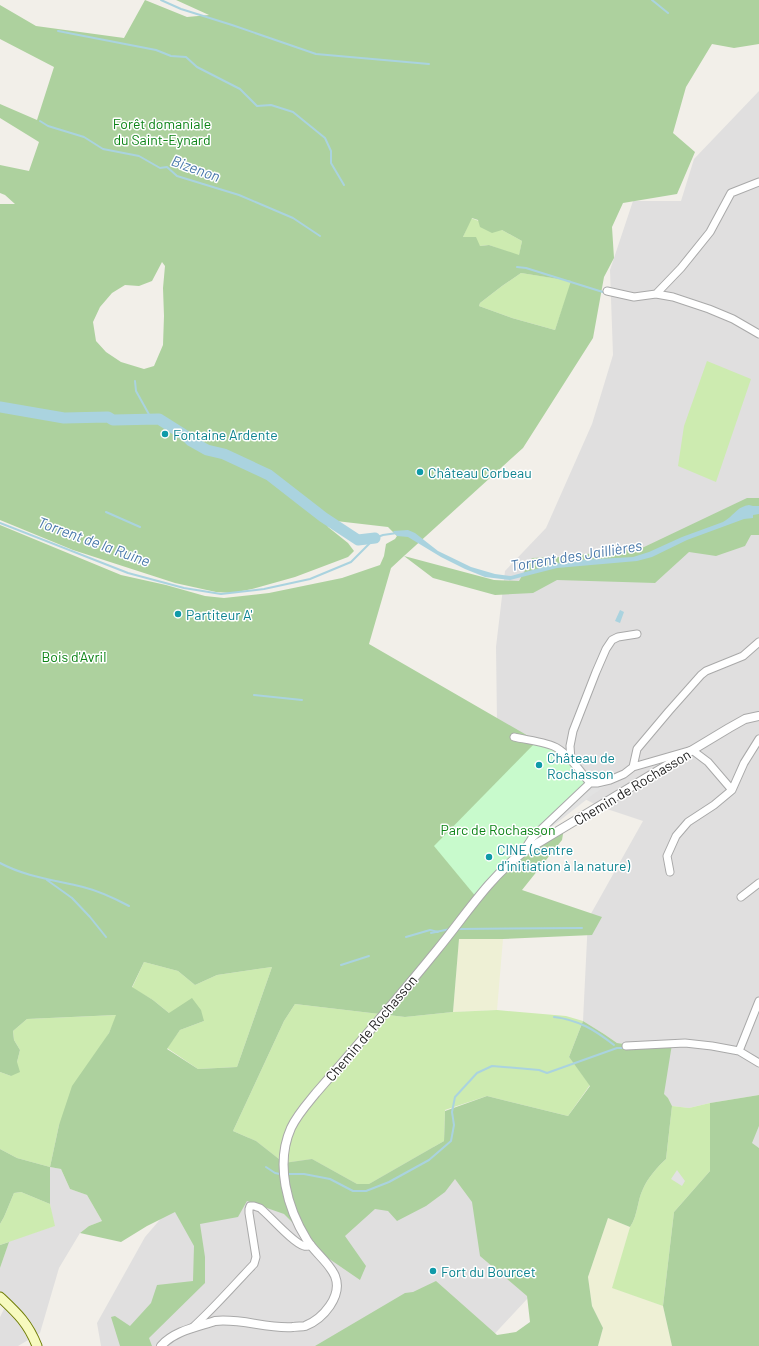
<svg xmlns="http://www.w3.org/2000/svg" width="759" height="1346" font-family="Barlow,sans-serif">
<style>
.residential{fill:#e0dfdf}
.farmland{fill:#eef0d5}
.grass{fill:#cdebb0}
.forest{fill:#add19e;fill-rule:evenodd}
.park{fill:#c8facc}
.parking{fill:#e2e2e2}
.water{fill:#aad3df}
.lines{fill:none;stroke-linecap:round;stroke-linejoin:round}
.stream{stroke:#aad3df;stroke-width:2}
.river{stroke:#aad3df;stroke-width:11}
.minor-casing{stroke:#a9a9a9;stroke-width:9}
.tertiary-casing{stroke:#a9a9a9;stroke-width:10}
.secondary-casing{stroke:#707d05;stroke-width:11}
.minor{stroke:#fff;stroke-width:7}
.tertiary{stroke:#fff;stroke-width:8}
.secondary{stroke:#f7fabf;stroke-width:9}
.culture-dot{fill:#0f9aa8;stroke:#fff;stroke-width:1.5}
.labels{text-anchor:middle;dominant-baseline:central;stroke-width:3;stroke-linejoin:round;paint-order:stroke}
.park-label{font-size:14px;fill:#0c8416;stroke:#fff}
.culture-label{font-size:14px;fill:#0d838f;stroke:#fff;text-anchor:start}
.street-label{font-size:14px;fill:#222;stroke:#fff}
.water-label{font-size:15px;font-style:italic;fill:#4a7aab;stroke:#fff}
</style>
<rect width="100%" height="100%" fill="#f2efe9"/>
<!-- residential -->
<path class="residential" d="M759,91V1095L710,1103L689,1108L672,1106L668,1098L664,1095L632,1045L617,1043L604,1034L583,1021L588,919L643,821L598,806L527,768L497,721L496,647L505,571L546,528L592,424L613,355L610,270L633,201H681L694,159Z
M397,1098L540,1285L487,1342L463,1346H101L97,1323L145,1237L225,1144Z
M759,1126V1148L751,1143Z
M50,1167L61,1169L70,1189L87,1195L102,1221L89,1226L80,1233L59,1268L40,1333L18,1346H0V1317L5,1307L0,1303V1268L9,1241L54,1226L50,1204Z"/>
<!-- farmland -->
<path class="farmland" d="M459,939H503L497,1010L453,1012Z
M608,1218L630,1227L613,1288L663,1306L672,1346H598L603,1328L592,1306L588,1277Z"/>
<!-- grass -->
<path class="grass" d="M471,218L502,230L522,241L519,256L489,245L480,246L463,237Z
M521,273L572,281L555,330L512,318L479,306L480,303L502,286Z
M707,361L751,379L716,482L678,466L684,426Z
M144,962L178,971L195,985L217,975L272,967L237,1067L198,1069L167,1048L180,1030L204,1021L169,1013L153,1000L132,988Z
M295,1004L405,1017L453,1012L497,1010L566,1016L583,1021L569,1057L590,1085L568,1116L487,1096L445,1110L444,1141L369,1184H357L312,1159L284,1163L256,1141L233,1131L284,1021Z
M117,1015L109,1033L59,1125L50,1167L17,1158L0,1149V1072L11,1076L17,1062L20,1050L14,1040L13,1031L27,1019Z
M710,1103V1171L674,1212L663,1306L612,1288L630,1227C638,1215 637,1201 643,1189C647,1179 658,1166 666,1159L672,1106L689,1108Z
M21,1192L50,1204L55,1226L0,1245V1224L4,1217L14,1193Z"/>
<!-- forest -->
<path class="forest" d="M145,0L187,17L209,15L176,0H759V44L734,48L712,44L686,87L673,133L695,152L677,194L623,203L612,227L614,258L604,277L593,338L523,448L404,556L494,580L519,581L532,558L559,557L642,548L747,498H759V535H751L745,546L716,556L689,552L655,583L557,580L533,593L495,595L433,578L404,556L391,568L369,644L537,741L513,859L564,828L562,840L522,890L602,917L592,935L503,939H459L453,1012L405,1017L295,1004L284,1021L233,1131L256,1141L284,1163L312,1159L357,1184H369L444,1141L445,1111L487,1096L568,1116L590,1086L569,1057L583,1021L604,1034L617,1043L632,1045L672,1044L664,1094L668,1098L672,1106L666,1159C658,1166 647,1179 643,1189C637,1201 638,1215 630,1227L608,1218L588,1277L592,1306L603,1328L598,1346H315L405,1293L413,1292L436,1281L497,1335L516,1332L530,1322L527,1296L480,1256L472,1202L455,1179L445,1192L426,1206L397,1221L388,1211L375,1209L345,1236L366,1266L360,1280L325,1256L313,1243L284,1214L247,1201L238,1217L200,1224L205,1257V1283L149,1338L152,1346H120L111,1317L115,1316L130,1326L151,1303L157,1285L193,1281L194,1246L175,1212L147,1226L121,1242L80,1233L89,1226L102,1221L87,1195L70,1189L61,1169L50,1167V1204L21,1192L14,1193L4,1217L0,1224V1149L17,1158L50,1167L59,1125L72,1086L109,1033L116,1015L27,1019L13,1031L14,1040L20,1050L17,1062L20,1072L11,1076L0,1072V525L121,575L166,585L205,596L224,598L269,593L342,578L380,565L384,556L386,544L395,539L397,536L388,527L336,521L321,512L328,527L348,543L354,551L348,557L295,577L252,589L232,593L216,592L175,583L73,550L0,520V204H15L5,195L0,193V165L29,171L39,142L0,118V104L37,120L54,67L0,39V5L36,26L124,38ZM472,218L478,220L480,227L492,233L502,230L522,241L519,255L489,245L480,246L476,237H463ZM162,262L165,266L163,288L164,316L163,345L154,366L144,369L121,362L106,352L96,341L93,322L100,307L112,293L125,285L139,286L152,281ZM521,273L571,281L555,330L512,318L479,306L480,303L502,286ZM144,962L178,971L195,985L217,975L272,967L237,1067L198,1069L167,1049L180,1030L204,1021L201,1010L192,998L169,1013L153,1000L132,987Z
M759,1095V1126L752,1143L759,1148V1346H672L663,1306L674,1212L710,1171V1103Z
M9,1242L0,1268V1245Z"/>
<!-- park -->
<path class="park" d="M537,741L552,745L590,783L477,898L434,846Z"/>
<!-- parking -->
<path class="parking" d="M610,783L591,796L549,829L548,827L586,793L594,788Z
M677,1170L685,1181L682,1186L671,1179Z"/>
<!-- water -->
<path class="water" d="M749,505L753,506H759V514L753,515V518L744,519L687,540L652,557L637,561L557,568L510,580L485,577L465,569L441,557L408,537L397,536L393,531L408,530L415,533L438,551L471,567L495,574L511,576L554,564L579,560L633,557L649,552L682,537L723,522C734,516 736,507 749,505Z
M620,610L624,612L620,623L615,621Z"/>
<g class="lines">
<!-- stream -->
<path class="stream" d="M161,0L181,9L232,25L316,54L429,64
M652,0L668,13
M58,31L156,50L171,56L186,57L197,67L240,89L257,106L271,105L293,112L325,138L331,151V163L344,185
M40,121L48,126L84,137L103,149L139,156L160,168L167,167L177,176L239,195L293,218L320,236
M517,267L526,268L606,293
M135,381L136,391L151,418
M106,512L140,527
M0,523L128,573L184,588L221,594L264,589L310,579L351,562L375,538L383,535L397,533
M254,695L302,700
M0,863C26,877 55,880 83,887C99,891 114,898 129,906
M47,880L72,898L90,917L106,937
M457,929L582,928
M431,933L450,929
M406,937L430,930L438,932
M341,965L369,956
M554,1017C579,1020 595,1030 614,1045
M266,1167L275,1173L280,1174
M288,1174H304L330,1179L353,1191H366L389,1182L429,1160L451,1141L454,1125L452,1112L455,1097L477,1073L492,1066L539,1070L547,1073L617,1048H625"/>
<!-- river -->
<path class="river" d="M0,407L64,418L108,417L113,420L159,419L186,436L191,441L207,450L224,454L269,475L323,517L358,540L375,538"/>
<!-- minor casing -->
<g class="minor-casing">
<path id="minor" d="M607,291L634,297L656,294L673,297L709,309L733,319L759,334
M656,294L681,268L710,232L731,193L759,182
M514,737C526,740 548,742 557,748C570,756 580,771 590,783
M571,760L570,746L573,731L596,672L606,649L612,640L618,637L637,634
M633,767L692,750L708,762L732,790
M523,852L532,838L590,783H597L610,780L624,774L633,767L637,749L669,711L701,675L706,671L743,656L759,642
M670,872L667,856L676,836L688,822L714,805L732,790L744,763L759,739
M741,897L759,883
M626,1046L685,1043L712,1046L739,1051L759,1063
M739,1051L759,1001
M192,1328C214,1308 234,1285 254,1264L256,1257L249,1213V1209L250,1206H254L260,1208C270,1216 293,1243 304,1246C307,1247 308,1246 311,1245"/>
</g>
<!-- tertiary casing -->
<g class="tertiary-casing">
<path id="tertiary" d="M161,1346C174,1331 197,1327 215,1321C241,1318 267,1329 293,1327C297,1326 302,1327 305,1326C323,1319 343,1296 335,1276C329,1262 315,1253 307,1240C287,1208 275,1164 291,1128C297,1115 307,1104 316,1093C357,1046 398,998 437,950C465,916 488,879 523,852L729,728L745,719L759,716"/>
</g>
<!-- secondary casing -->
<g class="secondary-casing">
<path id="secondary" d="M0,1297C17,1313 28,1323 37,1346"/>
</g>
<!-- minor -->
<use href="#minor" class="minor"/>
<!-- tertiary -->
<use href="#tertiary" class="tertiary"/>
<!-- secondary -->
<use href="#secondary" class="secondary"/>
</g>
<!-- markers -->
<g class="culture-dot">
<circle cx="165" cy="434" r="4"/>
<circle cx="420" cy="472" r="4"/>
<circle cx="178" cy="614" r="4"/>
<circle cx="539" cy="765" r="4"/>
<circle cx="489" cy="857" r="4"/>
<circle cx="433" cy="1271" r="4"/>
</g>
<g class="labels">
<!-- park labels -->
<g class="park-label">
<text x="162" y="123">Forêt domaniale<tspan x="162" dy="16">du Saint-Eynard</tspan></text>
<text x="74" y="656">Bois d'Avril</text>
<text x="498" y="829">Parc de Rochasson</text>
</g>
<!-- culture labels -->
<g class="culture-label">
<text x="173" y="434">Fontaine Ardente</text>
<text x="428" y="472">Château Corbeau</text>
<text x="186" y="614">Partiteur A'</text>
<text x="547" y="757">Château de<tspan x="547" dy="16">Rochasson</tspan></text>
<text x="497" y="849">CINE (centre<tspan x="497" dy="16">d'initiation à la nature)</tspan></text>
<text x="441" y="1271">Fort du Bourcet</text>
</g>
<!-- street labels -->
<g class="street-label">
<text transform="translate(632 787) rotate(-31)">Chemin de Rochasson</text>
<text transform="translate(371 1028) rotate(-50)">Chemin de Rochasson</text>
</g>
<!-- water labels -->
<g class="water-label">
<text transform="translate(196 168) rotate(20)">Bizenon</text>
<text transform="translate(94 541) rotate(20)">Torrent de la Ruine</text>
<text transform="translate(576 555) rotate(-9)">Torrent des Jaillières</text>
</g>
</g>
</svg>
